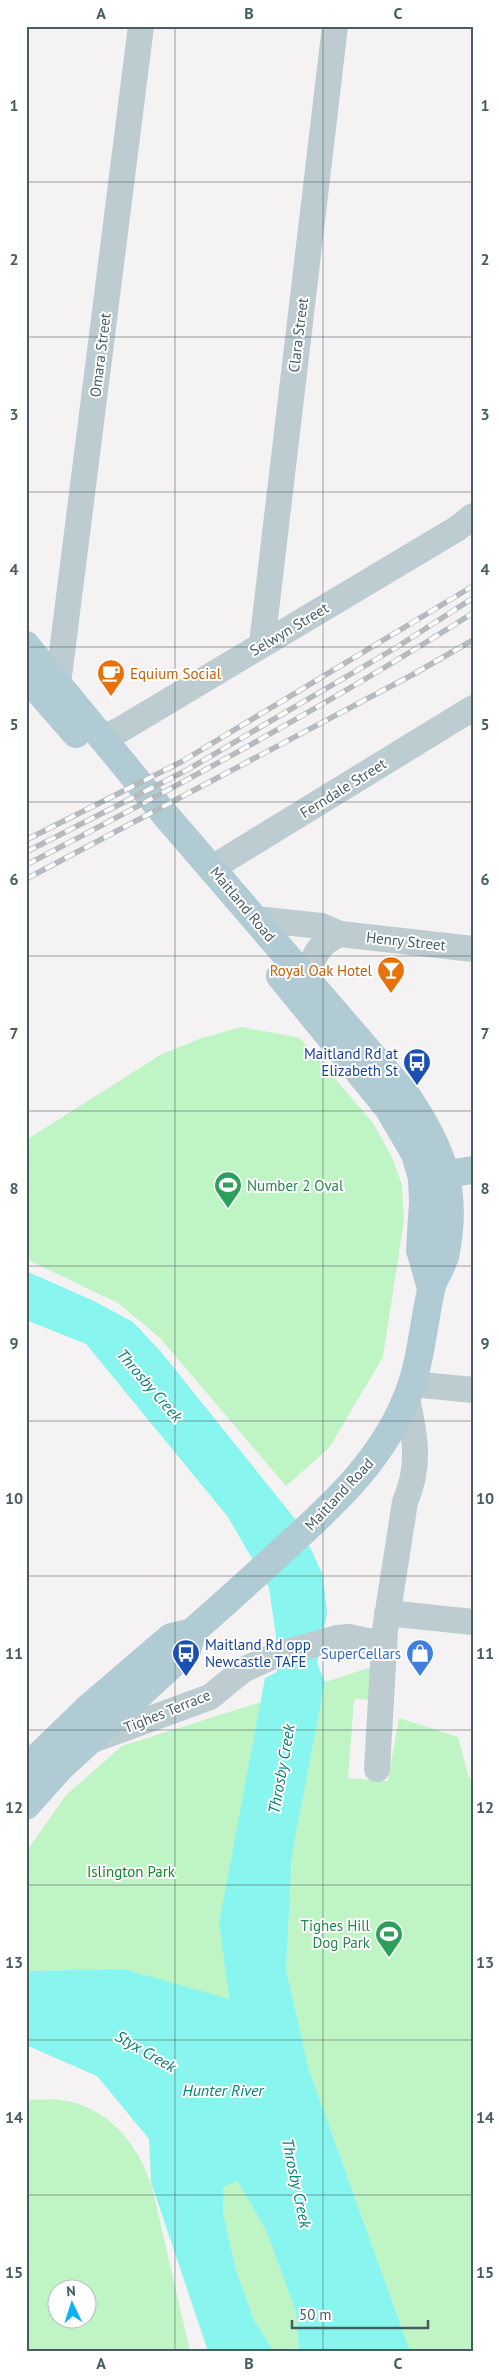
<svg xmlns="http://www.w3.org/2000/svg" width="499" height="2377" font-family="'PT Sans',sans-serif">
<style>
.green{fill:#bff4c5;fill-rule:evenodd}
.water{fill:#88f5ee}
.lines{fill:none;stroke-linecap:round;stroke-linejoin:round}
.minor{stroke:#bcccd0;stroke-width:26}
.major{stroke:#b0cbd3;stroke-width:28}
.rail-casing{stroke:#b4babd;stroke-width:5.5}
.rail{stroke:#fff;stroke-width:4;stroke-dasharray:11;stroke-linecap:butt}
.grid{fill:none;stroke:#485d62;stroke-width:1;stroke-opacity:0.55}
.labels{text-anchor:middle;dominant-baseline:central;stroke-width:4;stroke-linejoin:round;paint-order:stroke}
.street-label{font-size:15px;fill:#485d62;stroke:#fff}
.food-label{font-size:15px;fill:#c56008;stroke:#fff;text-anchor:start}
.transit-label{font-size:15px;fill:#164399;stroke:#fff;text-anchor:end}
.leisure-label{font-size:15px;fill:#27864d;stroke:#fff;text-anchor:start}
.shop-label{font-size:15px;fill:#366cbe;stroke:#fff;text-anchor:end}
.park-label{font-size:15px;fill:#0f872a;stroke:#fff}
.water-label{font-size:16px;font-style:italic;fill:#068179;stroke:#fff}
.neatline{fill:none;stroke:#485d62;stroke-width:2}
.grid-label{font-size:16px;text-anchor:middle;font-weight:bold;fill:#485d62}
</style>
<rect width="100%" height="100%" fill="#f5f2f3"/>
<!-- green -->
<path class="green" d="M242,1027L300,1038L373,1123L392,1157L402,1185L404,1220L383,1357L329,1448L286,1486L160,1338L118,1303L26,1259V1140L162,1054L202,1038Z
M371,1667L370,1700L354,1699L348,1778L388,1781L399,1718L458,1737L469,1778H473V2351H410L309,2070L286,1969L292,1855L325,1682Z
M261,1702L219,1923L229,2000L124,1969L26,1971V1852L66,1795L122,1746Z
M26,2100C38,2100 50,2099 61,2100C108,2106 139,2145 152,2187L190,2351H26ZM58,2290H88V2320H58Z
M237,2181L266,2230L296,2312L299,2351H274L254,2320L235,2267L223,2212V2186Z"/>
<!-- water -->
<path class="water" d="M26,1271L94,1301L133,1322L162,1353L299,1524L323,1575L327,1613L317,1663L325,1682L292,1855L286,1969L309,2070L410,2351H299L296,2312L266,2230L237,2181L223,2187V2212L235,2267L254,2320L274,2351H208L151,2182L149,2139L97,2076L26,2045V1971L124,1969L229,1999L219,1923L265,1678L277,1672L276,1636L269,1588L228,1517L86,1344L26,1320Z"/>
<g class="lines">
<!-- minor -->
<path class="minor" d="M262,644L335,26
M58,684L141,26
M102,738L120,730L458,528L473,516
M212,868L473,708
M255,919L321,926L340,934L473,949
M306,979C315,955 316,945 340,934
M412,1384L473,1390
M387,1613L473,1622
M90,1741L210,1697L243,1670L276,1655L337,1638L349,1637L372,1642L384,1641
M377,1769L385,1630L405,1502C421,1465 415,1436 407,1398"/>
<!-- major -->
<path class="major" d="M26,645L162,811L407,1096C442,1148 458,1188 446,1252C444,1266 433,1277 431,1290C423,1326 421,1363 407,1397C382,1460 333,1505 284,1549C254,1577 223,1605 192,1632L171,1637L87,1709L26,1768
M26,677L76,734
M280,976L388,1108L415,1154L422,1178L423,1202L420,1250L431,1288
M428,1177L473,1170
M26,1806L60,1768L187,1651L192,1632"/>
<!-- rail casing -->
<g class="rail-casing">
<path id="rail" d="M26,840L181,762L473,586
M26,852L187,770L397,647L473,598
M26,865C178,786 328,705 473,613
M26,879L412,675L473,640"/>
</g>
<!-- rail -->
<use href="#rail" class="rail"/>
</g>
<!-- grid -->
<path class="grid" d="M175,26V2351M323,26V2351M26,182H473M26,337H473M26,492H473M26,647H473M26,802H473M26,956H473M26,1111H473M26,1266H473M26,1421H473M26,1576H473M26,1730H473M26,1885H473M26,2040H473M26,2195H473"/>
<!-- icons -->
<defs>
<g id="cafe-pin" transform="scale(1.4375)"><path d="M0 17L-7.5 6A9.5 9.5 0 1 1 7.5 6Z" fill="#e8710a" stroke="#fff"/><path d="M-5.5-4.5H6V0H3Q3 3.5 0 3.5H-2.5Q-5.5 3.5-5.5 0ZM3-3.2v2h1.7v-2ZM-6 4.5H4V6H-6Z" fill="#fff"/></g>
<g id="bar-pin" transform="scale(1.4375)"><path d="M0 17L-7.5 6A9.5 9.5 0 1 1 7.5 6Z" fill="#e8710a" stroke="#fff"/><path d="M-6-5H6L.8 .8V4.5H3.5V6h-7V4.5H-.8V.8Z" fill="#fff"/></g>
<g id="bus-pin" transform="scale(1.4375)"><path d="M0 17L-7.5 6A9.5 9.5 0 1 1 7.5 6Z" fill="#1a4fb4" stroke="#fff"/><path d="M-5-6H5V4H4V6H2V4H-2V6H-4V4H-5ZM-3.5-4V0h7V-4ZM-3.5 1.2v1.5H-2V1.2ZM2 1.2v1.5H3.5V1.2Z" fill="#fff"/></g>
<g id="stadium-pin" transform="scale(1.4375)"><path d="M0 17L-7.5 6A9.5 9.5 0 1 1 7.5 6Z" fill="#2e9e5b" stroke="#fff"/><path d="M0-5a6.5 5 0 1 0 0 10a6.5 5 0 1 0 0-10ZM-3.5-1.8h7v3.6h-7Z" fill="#fff"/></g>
<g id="shop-pin" transform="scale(1.4375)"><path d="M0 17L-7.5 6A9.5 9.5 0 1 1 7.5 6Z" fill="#3f7fe0" stroke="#fff"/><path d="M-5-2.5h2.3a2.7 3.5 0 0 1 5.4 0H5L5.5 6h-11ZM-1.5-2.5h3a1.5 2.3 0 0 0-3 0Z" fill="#fff"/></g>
</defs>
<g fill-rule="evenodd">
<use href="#cafe-pin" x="111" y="673"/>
<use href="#bar-pin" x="391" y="970"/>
<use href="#bus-pin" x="417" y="1062"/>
<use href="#stadium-pin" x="228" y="1185"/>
<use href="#bus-pin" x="186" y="1653"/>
<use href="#shop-pin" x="420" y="1653"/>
<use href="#stadium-pin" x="389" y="1934"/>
</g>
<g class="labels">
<!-- street labels -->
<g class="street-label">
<text transform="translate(298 335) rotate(-83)">Clara Street</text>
<text transform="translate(100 355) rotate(-83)">Omara Street</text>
<text transform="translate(289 629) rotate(-31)">Selwyn Street</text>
<text transform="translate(343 788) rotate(-32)">Ferndale Street</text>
<text transform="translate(243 904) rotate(50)">Maitland Road</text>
<text transform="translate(406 941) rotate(6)">Henry Street</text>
<text transform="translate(339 1494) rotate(-47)">Maitland Road</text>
<text transform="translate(167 1711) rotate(-22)">Tighes Terrace</text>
</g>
<!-- food labels -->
<g class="food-label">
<text x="130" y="673">Equium Social</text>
<text x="372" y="970" text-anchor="end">Royal Oak Hotel</text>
</g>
<!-- transit labels -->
<g class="transit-label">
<text x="398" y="1053">Maitland Rd at<tspan x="398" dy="17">Elizabeth St</tspan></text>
<text x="205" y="1644" text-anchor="start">Maitland Rd opp<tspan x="205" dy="17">Newcastle TAFE</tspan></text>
</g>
<!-- leisure labels -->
<g class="leisure-label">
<text x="247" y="1185">Number 2 Oval</text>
<text x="370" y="1925" text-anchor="end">Tighes Hill<tspan x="370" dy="17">Dog Park</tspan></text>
</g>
<!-- shop labels -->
<g class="shop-label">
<text x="401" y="1653">SuperCellars</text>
</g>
<!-- park labels -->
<g class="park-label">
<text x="131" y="1871">Islington Park</text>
</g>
<!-- water labels -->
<g class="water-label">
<text transform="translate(150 1385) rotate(49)">Throsby Creek</text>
<text transform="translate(281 1769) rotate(-80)">Throsby Creek</text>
<text transform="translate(146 2051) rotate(30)">Styx Creek</text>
<text x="223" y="2090">Hunter River</text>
<text transform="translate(297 2183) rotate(78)">Throsby Creek</text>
</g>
</g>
<!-- border -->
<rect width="499" height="2377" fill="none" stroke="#ffffff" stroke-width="55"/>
<!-- north arrow -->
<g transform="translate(72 2304) rotate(356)"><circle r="24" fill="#ffffff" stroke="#b6bec0"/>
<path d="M0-4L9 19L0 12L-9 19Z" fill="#0ab2f7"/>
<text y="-8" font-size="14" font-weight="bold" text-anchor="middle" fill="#485d62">N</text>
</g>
<!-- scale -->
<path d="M292 2320v8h136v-8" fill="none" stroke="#485d62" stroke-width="2.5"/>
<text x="299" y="2320" font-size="15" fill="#485d62" stroke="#ffffff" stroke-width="4" paint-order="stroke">50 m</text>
<rect x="28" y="28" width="444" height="2322" class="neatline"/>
<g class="grid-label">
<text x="101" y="19">A</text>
<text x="249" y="19">B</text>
<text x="398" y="19">C</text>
<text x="14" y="111">1</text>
<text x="485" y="111">1</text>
<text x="14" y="265">2</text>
<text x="485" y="265">2</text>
<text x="14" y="420">3</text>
<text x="485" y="420">3</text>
<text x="14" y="575">4</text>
<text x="485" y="575">4</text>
<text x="14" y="730">5</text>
<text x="485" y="730">5</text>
<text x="14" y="885">6</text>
<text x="485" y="885">6</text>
<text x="14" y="1039">7</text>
<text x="485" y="1039">7</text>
<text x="14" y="1194">8</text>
<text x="485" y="1194">8</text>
<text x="14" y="1349">9</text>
<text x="485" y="1349">9</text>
<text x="14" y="1504">10</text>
<text x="485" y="1504">10</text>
<text x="14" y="1659">11</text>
<text x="485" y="1659">11</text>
<text x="14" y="1813">12</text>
<text x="485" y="1813">12</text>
<text x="14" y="1968">13</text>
<text x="485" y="1968">13</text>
<text x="14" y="2123">14</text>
<text x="485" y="2123">14</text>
<text x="14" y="2278">15</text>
<text x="485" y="2278">15</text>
<text x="101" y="2369">A</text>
<text x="249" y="2369">B</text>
<text x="398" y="2369">C</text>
</g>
</svg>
